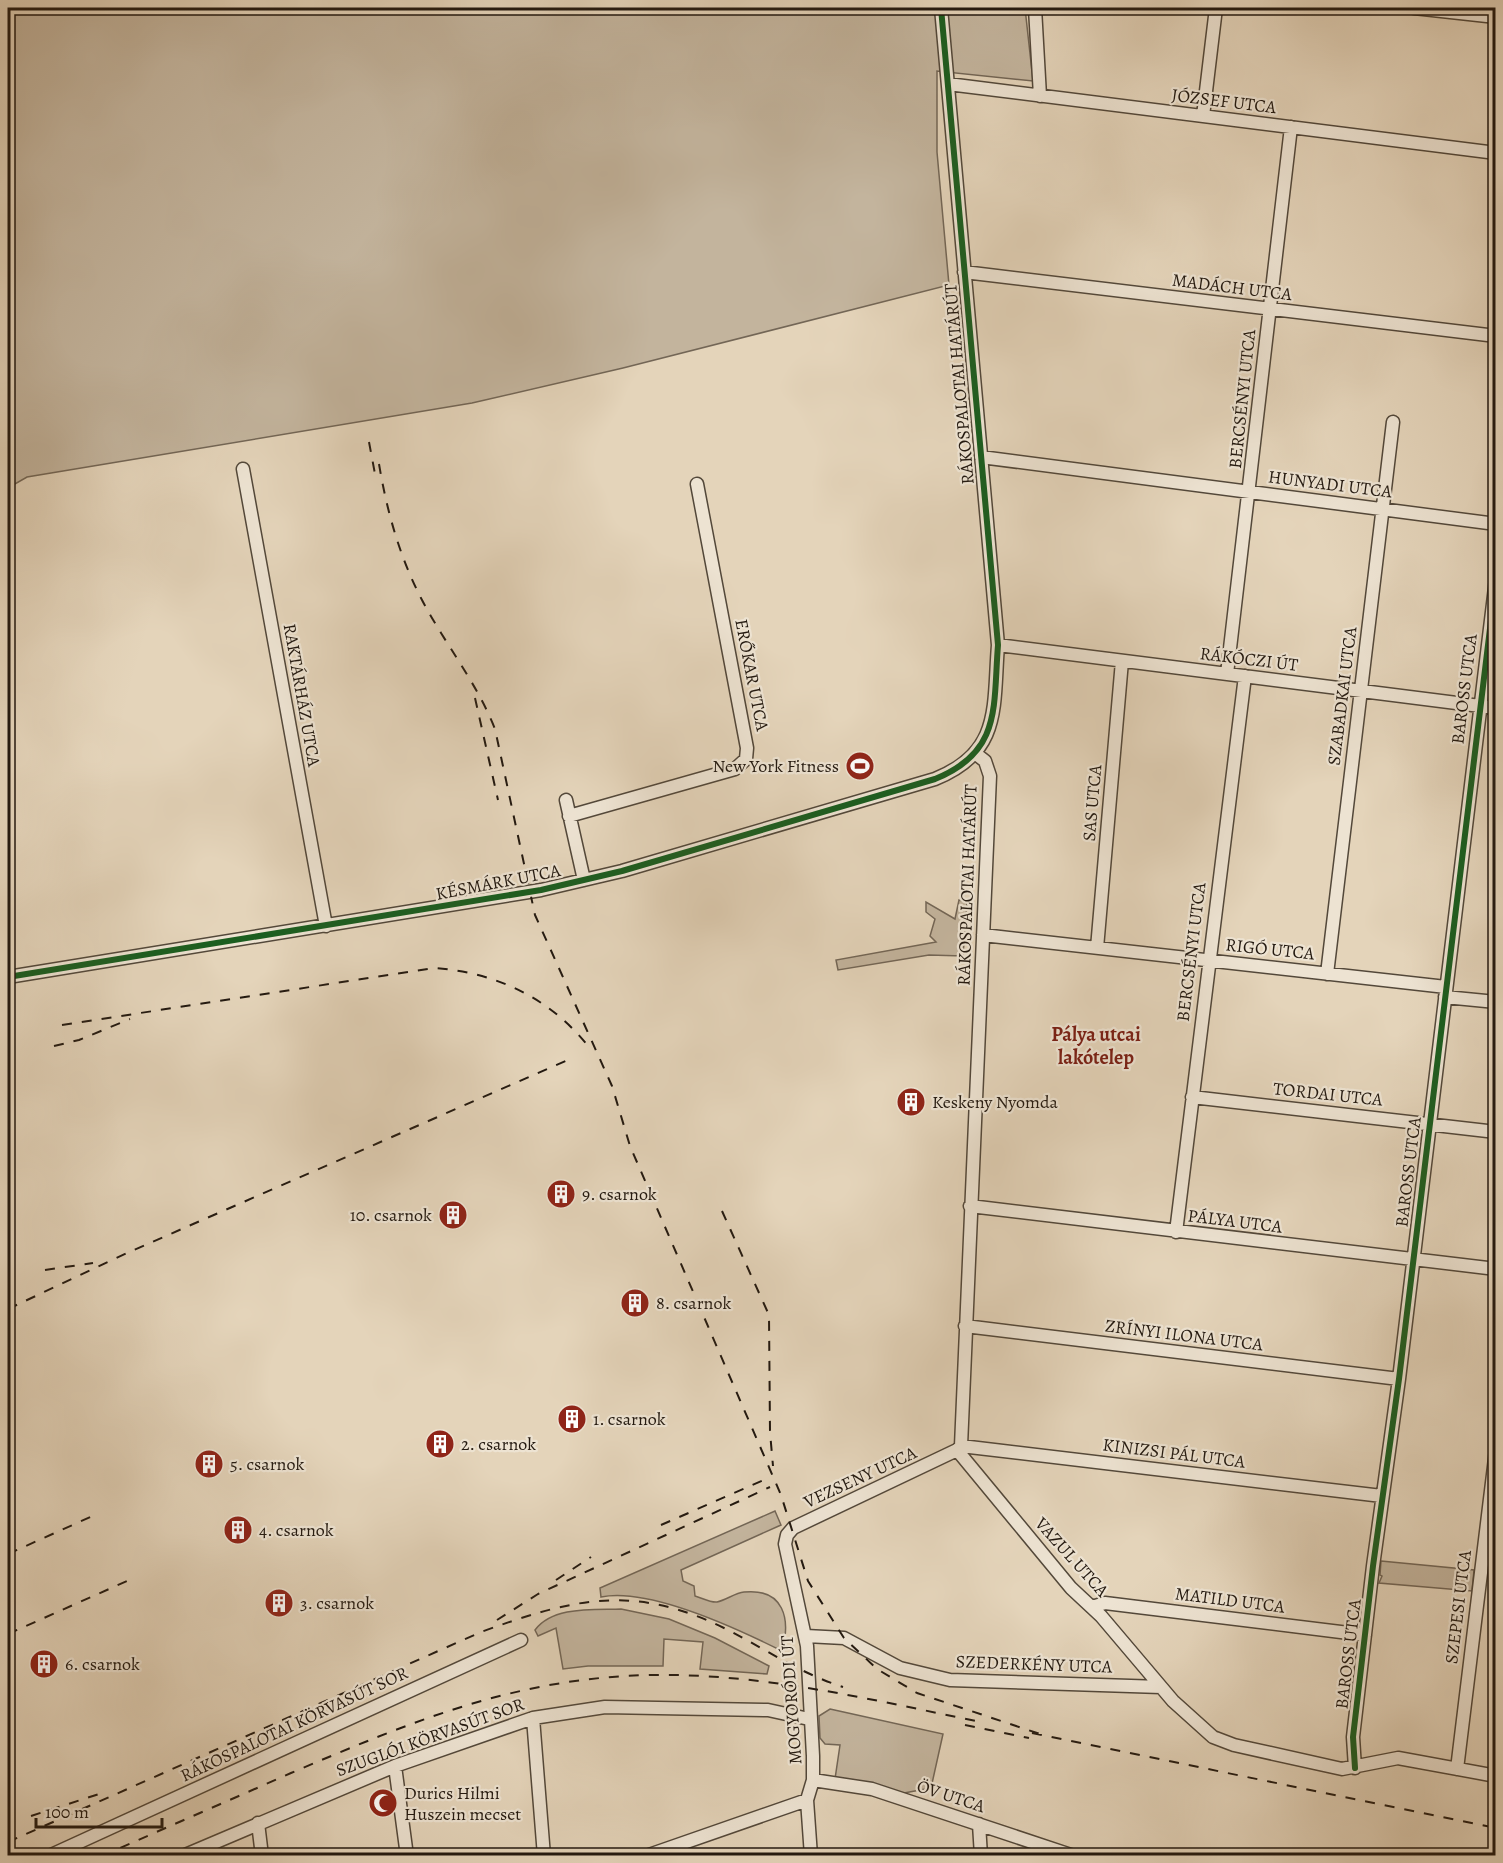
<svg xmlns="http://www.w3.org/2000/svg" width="1503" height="1863" font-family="Alegreya,serif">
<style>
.green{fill:#c3b49d;stroke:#736656;stroke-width:1.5}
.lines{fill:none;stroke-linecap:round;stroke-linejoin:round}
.minor-casing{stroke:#53483a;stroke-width:15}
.minor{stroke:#ede3d2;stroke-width:12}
.rail{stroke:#231910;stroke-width:2;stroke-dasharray:10 10;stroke-linecap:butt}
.cycleway-casing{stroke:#ede3d2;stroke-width:10}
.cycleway{stroke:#1b5e20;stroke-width:6}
.labels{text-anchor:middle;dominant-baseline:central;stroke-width:4.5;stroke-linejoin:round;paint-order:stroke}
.street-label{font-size:18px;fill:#231910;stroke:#ede3d2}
.poi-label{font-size:18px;fill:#231910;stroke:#ede3d2;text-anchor:start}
.neighbourhood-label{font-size:20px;font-weight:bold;fill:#7a1f14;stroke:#ede3d2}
</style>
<rect width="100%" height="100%" fill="#e4d4ba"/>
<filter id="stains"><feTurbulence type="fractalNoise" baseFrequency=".00333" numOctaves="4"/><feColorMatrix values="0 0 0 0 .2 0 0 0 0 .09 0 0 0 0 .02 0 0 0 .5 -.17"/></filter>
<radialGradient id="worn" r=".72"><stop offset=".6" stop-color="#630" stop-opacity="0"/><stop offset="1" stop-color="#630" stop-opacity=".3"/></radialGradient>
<!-- green -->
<path class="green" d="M8,8H1025L1033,81L937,71V152L949,285L623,368L472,403L27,477L8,488Z
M959,900L967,902L963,956L929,955L838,970L836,960L936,942L930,936L935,919L926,912V902L955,919Z
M775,1511L781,1525L681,1570L683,1581L694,1586L695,1596C702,1598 711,1603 717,1602C726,1600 735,1593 744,1592C784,1588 791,1619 782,1651C738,1629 650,1587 601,1597L600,1588Z
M1381,1561L1474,1570L1472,1591L1379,1583L1382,1576L1380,1575Z
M621,1609L669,1619L715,1638L769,1666L767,1674L700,1669L703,1642L664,1639L663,1666H588L563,1669L556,1628L538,1636L535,1630C553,1606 593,1610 621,1609Z
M830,1709L943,1734L931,1788L904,1793L835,1779L840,1745L825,1744L820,1738L819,1716Z"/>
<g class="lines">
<!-- minor casing -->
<g class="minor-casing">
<path id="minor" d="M1035,8L1040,96
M1414,8L1496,17
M948,84L1496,153
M1203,116L1216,8
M964,272L1496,336
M981,457L1496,524
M243,469L326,926
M998,645L1496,708
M1227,674L1291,127
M566,800L584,880
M569,816L735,769L746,759L747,748L697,484
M983,935L1446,987
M1097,948L1122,661
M1327,974L1393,422
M8,977L541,890L622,871L935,779C1002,752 993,707 998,645L941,8
M1445,997L1496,1002
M1192,1097L1496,1132
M970,1206L1496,1269
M1176,1232L1245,676
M965,1326L1399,1379
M961,1446L1382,1496
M957,1450L961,1446L990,776L985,761L976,754
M957,1450L1071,1588L1101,1616L1173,1701L1213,1737L1234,1745L1342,1769L1398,1758L1496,1776
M1092,1607L1105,1603L1365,1635
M806,1636L844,1638L900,1668L950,1680L1161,1687
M533,1718L544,1856
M395,1766L407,1856
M1355,1768L1353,1737L1373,1566L1399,1379L1496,579
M1457,1769L1496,1450
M813,1780L872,1789L1074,1856
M258,1823L262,1856
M979,1824L981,1856
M49,1856L521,1640
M183,1856L395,1766L533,1718L605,1707L768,1710L809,1719
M646,1856L807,1800
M811,1856L807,1800L813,1780V1756L807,1646L785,1544L787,1535L793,1528L957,1450"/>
</g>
<!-- minor -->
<use href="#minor" class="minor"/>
<!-- rail -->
<path class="rail" d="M369,442L375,474
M379,464C387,512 400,558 422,600C445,644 477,683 495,729L535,915L612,1086L630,1146L781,1495L808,1581L844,1638L877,1669L917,1693L1040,1734
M475,698L498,800
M62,1025L434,968C495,972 550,998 588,1046
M54,1046L79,1040L130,1019
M722,1211L769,1315L770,1432L773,1466
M45,1270L93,1263
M8,1309L127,1253L570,1059
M661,1525L766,1479
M8,1554L97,1514
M556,1580L591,1557
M497,1620L538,1594L770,1487
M8,1634L127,1581
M965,1725L1029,1738
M1032,1733L1496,1828
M31,1816L99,1794
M8,1842L481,1632C572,1599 632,1583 724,1628C764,1648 799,1673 843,1687
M102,1856C165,1828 228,1801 291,1773C413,1721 515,1678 650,1675C761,1673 868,1699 976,1721"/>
<!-- cycleway casing -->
<g class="cycleway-casing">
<path id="cycleway" d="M8,977L541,890L622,871L935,779C1002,752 993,707 998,645L941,8
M1355,1768L1353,1737L1373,1566L1399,1379L1496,579"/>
</g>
<!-- cycleway -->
<use href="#cycleway" class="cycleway"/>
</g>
<!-- icons -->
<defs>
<g id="stadium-disc" transform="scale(1.5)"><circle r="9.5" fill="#8f2418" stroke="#ede3d2"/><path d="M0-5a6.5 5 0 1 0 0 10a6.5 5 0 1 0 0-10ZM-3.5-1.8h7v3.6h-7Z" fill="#fff"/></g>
<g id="building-disc" transform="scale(1.5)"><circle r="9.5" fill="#8f2418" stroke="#ede3d2"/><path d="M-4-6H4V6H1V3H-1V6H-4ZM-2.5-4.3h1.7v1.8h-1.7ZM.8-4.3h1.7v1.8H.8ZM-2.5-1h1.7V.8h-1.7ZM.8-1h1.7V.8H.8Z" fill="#fff"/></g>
<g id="mosque-disc" transform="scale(1.5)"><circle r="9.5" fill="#8f2418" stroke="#ede3d2"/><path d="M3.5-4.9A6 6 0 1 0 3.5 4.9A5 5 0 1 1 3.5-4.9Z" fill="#fff"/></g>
</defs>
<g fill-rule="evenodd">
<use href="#stadium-disc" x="860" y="766"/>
<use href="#building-disc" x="911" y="1102"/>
<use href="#building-disc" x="561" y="1194"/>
<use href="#building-disc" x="453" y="1215"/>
<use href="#building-disc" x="635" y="1303"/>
<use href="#building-disc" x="572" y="1419"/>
<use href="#building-disc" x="440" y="1444"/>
<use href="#building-disc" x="209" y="1464"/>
<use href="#building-disc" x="238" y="1530"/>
<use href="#building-disc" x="279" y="1603"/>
<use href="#building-disc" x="44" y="1664"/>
<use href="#mosque-disc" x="383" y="1803"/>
</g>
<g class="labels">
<!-- street labels -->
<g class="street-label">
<text transform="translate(1224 101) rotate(7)">JÓZSEF UTCA</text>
<text transform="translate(1232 287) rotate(7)">MADÁCH UTCA</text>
<text transform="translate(959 384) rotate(-95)">RÁKOSPALOTAI HATÁRÚT</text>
<text transform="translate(1242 399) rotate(-84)">BERCSÉNYI UTCA</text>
<text transform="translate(1330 484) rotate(7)">HUNYADI UTCA</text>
<text transform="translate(1249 659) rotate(7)">RÁKÓCZI ÚT</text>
<text transform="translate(752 675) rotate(79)">ERŐKAR UTCA</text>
<text transform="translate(1464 689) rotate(-83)">BAROSS UTCA</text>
<text transform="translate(302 695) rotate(80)">RAKTÁRHÁZ UTCA</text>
<text transform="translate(1342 696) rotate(-83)">SZABADKAI UTCA</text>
<text transform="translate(1092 803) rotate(-85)">SAS UTCA</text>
<text transform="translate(498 882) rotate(-11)">KÉSMÁRK UTCA</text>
<text transform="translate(967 885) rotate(-88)">RÁKOSPALOTAI HATÁRÚT</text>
<text transform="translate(1270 949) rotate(6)">RIGÓ UTCA</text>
<text transform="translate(1191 952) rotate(-83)">BERCSÉNYI UTCA</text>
<text transform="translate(1328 1094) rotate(6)">TORDAI UTCA</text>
<text transform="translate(1408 1172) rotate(-83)">BAROSS UTCA</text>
<text transform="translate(1235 1221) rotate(7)">PÁLYA UTCA</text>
<text transform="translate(1184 1335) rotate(7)">ZRÍNYI ILONA UTCA</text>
<text transform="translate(1174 1453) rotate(7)">KINIZSI PÁL UTCA</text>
<text transform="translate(860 1477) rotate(-25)">VEZSENY UTCA</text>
<text transform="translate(1072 1557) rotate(48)">VAZUL UTCA</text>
<text transform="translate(1230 1600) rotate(7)">MATILD UTCA</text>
<text transform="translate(1458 1607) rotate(-83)">SZEPESI UTCA</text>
<text transform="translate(1348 1654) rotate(-83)">BAROSS UTCA</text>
<text transform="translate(1034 1664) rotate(2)">SZEDERKÉNY UTCA</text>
<text transform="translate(791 1700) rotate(-94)">MOGYORÓDI ÚT</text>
<text transform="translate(294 1724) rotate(-25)">RÁKOSPALOTAI KÖRVASÚT SOR</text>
<text transform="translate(430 1737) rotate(-20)">SZUGLÓI KÖRVASÚT SOR</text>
<text transform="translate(951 1796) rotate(18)">ÖV UTCA</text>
</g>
<!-- poi labels -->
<g class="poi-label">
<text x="839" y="766" text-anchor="end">New York Fitness</text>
<text x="932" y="1102">Keskeny Nyomda</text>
<text x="582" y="1194">9. csarnok</text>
<text x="432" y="1215" text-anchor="end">10. csarnok</text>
<text x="656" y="1303">8. csarnok</text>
<text x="593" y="1419">1. csarnok</text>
<text x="461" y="1444">2. csarnok</text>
<text x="230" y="1464">5. csarnok</text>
<text x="259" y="1530">4. csarnok</text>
<text x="300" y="1603">3. csarnok</text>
<text x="65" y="1664">6. csarnok</text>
<text x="404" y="1793">Durics Hilmi<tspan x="404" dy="21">Huszein mecset</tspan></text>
</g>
<!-- neighbourhood labels -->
<g class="neighbourhood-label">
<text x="1096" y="1034">Pálya utcai<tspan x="1096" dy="23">lakótelep</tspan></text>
</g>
</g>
<!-- margin -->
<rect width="1503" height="1863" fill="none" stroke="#e4d4ba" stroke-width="30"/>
<rect x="9" y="9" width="1485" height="1845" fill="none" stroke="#231910" stroke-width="3"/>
<rect x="15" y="15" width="1473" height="1833" fill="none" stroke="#231910" stroke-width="1.5"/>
<!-- scale -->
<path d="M36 1818v9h126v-9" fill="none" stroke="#231910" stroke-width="3"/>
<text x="45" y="1818" font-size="18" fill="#231910" stroke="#ede3d2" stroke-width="4.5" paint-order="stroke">100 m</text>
<rect width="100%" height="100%" filter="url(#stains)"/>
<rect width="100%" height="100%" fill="url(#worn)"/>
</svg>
